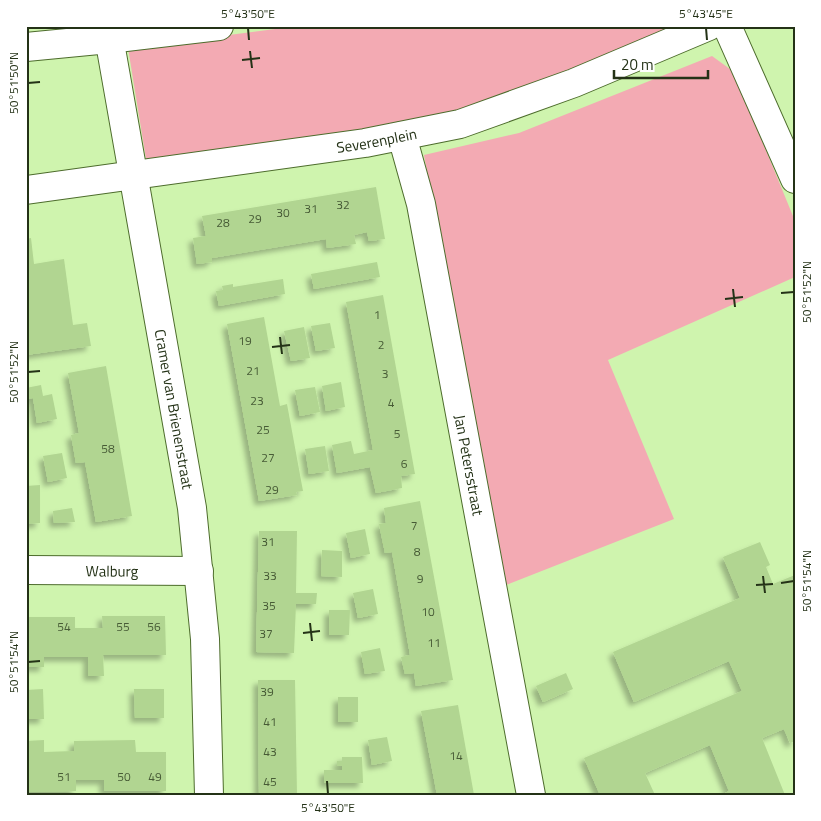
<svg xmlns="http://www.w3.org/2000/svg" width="821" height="821" font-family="'Titillium Web',sans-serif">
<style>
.green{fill:#f3aab3}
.building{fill:#b1d591;filter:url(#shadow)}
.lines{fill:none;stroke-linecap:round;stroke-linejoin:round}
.minor-casing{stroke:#4d6c2c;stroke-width:30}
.minor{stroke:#fff;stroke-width:28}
.ticks{fill:none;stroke:#243217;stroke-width:2}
.labels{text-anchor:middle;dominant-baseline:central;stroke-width:4.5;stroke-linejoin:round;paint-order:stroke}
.number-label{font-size:12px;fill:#475b36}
.street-label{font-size:15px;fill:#243217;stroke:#fff}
.neatline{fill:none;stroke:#243217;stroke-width:2}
.ticks-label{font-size:12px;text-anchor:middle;fill:#243217}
</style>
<defs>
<filter id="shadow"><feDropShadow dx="-4.5" dy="4.5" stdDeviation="2.5" flood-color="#0004"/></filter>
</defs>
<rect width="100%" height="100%" fill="#cff4ae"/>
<!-- green -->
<path class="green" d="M298,26H682L425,130L147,165L128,48Z
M712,56L734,72L795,221V277L608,360L674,519L501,587L424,155L519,133Z"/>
<!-- building -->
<path class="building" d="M376,187L385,239L369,241L367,232L354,235L356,244L327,248L326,239L212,258V262L197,264L193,238L206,236L202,216Z
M31,238L34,264L64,259L73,325L87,323L91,346L26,355V239Z
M377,262L380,277L314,289L311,274Z
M283,279L285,294L219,306L216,291L223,290L222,286L233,284V287Z
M383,295L415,474L401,476L402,488L376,493L370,467L337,473L332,445L351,441L354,454L373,450L346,302Z
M264,317L280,406L287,404L303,491L296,492L297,495L259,501L227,324Z
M330,323L335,348L316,351L311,326Z
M304,327L310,358L291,361L284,331Z
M106,366L132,516L96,522L85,462L76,463L71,435L79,433L68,373Z
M341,382L345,407L326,411L322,386Z
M41,385L43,396L52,394L57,419L37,423L33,398L26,399V388Z
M315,387L320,412L300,416L295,390Z
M325,446L329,471L309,474L305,449Z
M62,453L67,478L48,482L43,456Z
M40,485V523L26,524V486Z
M420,501L453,680L416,686L414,673L405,674L401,657L410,655L392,552L385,553L379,524L386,523L384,508Z
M72,508L75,522L54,523L53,511Z
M365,529L370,554L351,558L346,533Z
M259,531H297L296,593H317L316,604H296L294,653L256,652Z
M760,542L770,565L766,567L773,584L795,575V741L790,743L784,729L762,738L785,795H721L729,791L710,745L645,773L655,795H600L584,758L742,691L729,661L634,702L613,652L740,598L723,557Z
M322,550L342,551V577L321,576Z
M373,589L378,614L358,618L353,593Z
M329,610H350L349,635H329Z
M102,616H165L166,655H103L104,676H88V657H44V667H26V617H75V628H103Z
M380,648L385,671L365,674L361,652Z
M566,673L573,689L543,702L536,686Z
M258,680H295L297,795H259Z
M43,689L44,719H26V690Z
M134,689H164V718H135Z
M338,697H358V722H338Z
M458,705L474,795H437L421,711Z
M387,737L392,761L372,765L368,740Z
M44,740V752L74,751V741L135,740L136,752H166V791H104V780H76V791L26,792V741Z
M342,757H362L363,783H324V770H342V766H337V761H342Z"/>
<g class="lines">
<!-- minor casing -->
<g class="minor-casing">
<g id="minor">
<path id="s1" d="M107,26L192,508L205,639L209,795"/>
<path d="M727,26L795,179"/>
<path d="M26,47L109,39L219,26"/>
<path id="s2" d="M402,136L421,204L531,795"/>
<path id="s3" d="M26,190L365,143L460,124L574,83L709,26"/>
<path id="s4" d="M26,570L199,571"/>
</g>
</g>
<!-- minor -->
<use href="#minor" class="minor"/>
</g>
<!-- ticks -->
<path class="ticks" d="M248,28L249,40M706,28L707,40M250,51L252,68M242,60L260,58M28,83L40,82M733,289L735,307M781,293L794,292M725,299L743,297M280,337L282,354M272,347L290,345M28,372L40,371M763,576L765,593M781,583L794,581M756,585L773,584M310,623L312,641M303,633L320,631M28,662L40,661M327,781L328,794"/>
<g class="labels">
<!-- number labels -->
<g class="number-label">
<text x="343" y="204">32</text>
<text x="311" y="208">31</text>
<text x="283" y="212">30</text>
<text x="255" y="218">29</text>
<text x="223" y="222">28</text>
<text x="377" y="314">1</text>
<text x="245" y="340">19</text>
<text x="381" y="344">2</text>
<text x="253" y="370">21</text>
<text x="385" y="373">3</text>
<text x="257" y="400">23</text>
<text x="391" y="402">4</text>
<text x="263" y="429">25</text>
<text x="397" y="433">5</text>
<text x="108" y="448">58</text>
<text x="268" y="457">27</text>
<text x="404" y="463">6</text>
<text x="272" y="489">29</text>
<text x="414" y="525">7</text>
<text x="268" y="541">31</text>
<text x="417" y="551">8</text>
<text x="270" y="575">33</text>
<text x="420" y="578">9</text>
<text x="269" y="605">35</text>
<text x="428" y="611">10</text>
<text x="64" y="626">54</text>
<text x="123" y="626">55</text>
<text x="154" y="626">56</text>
<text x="266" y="633">37</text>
<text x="434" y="642">11</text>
<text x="267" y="691">39</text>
<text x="270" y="721">41</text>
<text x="270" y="751">43</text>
<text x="456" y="755">14</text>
<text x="64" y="776">51</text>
<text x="124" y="776">50</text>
<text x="155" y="776">49</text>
<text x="270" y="781">45</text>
</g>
<!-- street labels -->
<g class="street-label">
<text stroke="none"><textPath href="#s3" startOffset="354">Severenplein</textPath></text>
<text stroke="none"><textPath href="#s1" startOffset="389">Cramer van Brienenstraat</textPath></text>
<text stroke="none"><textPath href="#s2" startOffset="336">Jan Petersstraat</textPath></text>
<text stroke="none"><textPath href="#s4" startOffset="86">Walburg</textPath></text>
</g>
</g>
<!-- border -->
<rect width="821" height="821" fill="none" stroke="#ffffff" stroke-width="55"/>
<!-- scale -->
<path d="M614 70v8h94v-8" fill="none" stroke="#243217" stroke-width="2.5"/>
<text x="621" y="70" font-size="15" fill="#243217" stroke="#ffffff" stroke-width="4" paint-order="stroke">20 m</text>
<rect x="28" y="28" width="766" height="766" class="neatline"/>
<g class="ticks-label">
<text x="248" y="18">5°43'50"E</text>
<text x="706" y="18">5°43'45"E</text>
<text transform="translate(14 83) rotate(-90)" y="4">50°51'50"N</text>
<text transform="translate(807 292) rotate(-90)" y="4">50°51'52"N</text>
<text transform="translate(14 372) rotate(-90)" y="4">50°51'52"N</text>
<text transform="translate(807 581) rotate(-90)" y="4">50°51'54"N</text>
<text transform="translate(14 662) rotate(-90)" y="4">50°51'54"N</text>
<text x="328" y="812">5°43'50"E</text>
</g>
</svg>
